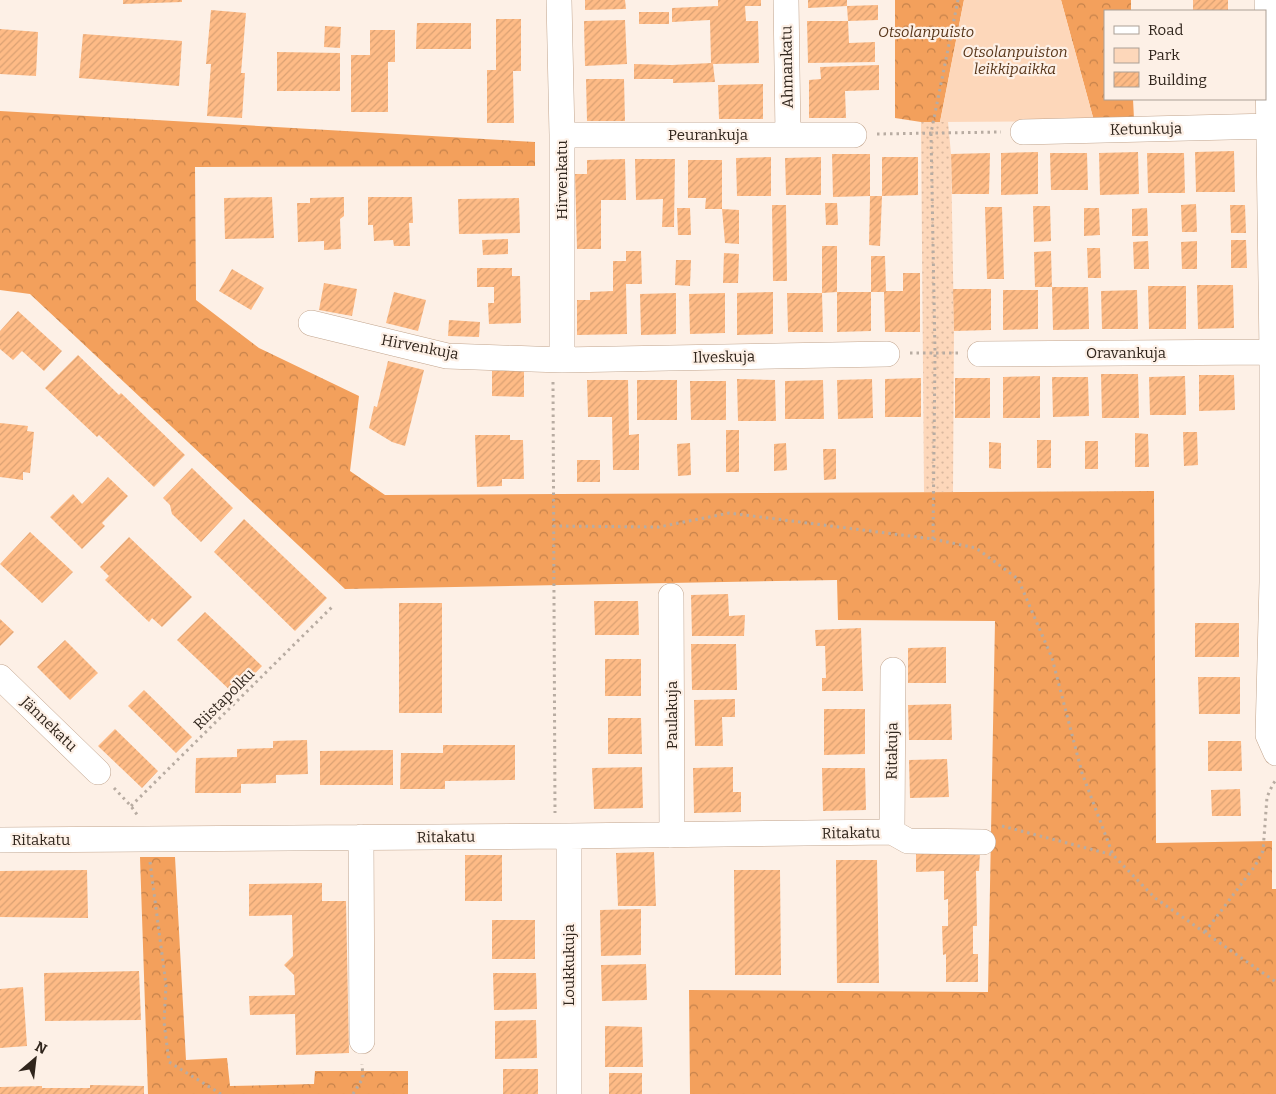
<svg xmlns="http://www.w3.org/2000/svg" width="1276" height="1094" font-family="Bitter,serif">
<style>
.grass{fill:url(#grass-dots)}
.forest{fill:url(#forest-crowns)}
.park{fill:#fdd7ba}
.building{fill:url(#building-hatch)}
.lines{fill:none;stroke-linecap:round;stroke-linejoin:round}
.minor-casing{stroke:#c2a58e;stroke-width:26}
.path{stroke:#b8aca2;stroke-width:3;stroke-dasharray:2.5 4;stroke-linecap:butt}
.minor{stroke:#fff;stroke-width:25}
.labels{text-anchor:middle;dominant-baseline:central;stroke-width:4.5;stroke-linejoin:round;paint-order:stroke}
.park-label{font-size:15px;font-style:italic;fill:#59371b;stroke:#fdf0e6}
.street-label{font-size:15px;fill:#30251c;stroke:#fdf0e6}
</style>
<defs>
<pattern id="grass-dots" width="8" height="8" patternUnits="userSpaceOnUse" patternTransform="scale(1.25)"><rect width="8" height="8" fill="#fdd7ba"/><path d="M2 2h.1M6 6h.1" fill="none" stroke="#d9b89f" stroke-width="1.8" stroke-linecap="round"/></pattern>
<pattern id="forest-crowns" width="20" height="18" patternUnits="userSpaceOnUse" patternTransform="scale(1.25)"><rect width="20" height="18" fill="#f3a05c"/><path d="M2 6a3 3 0 1 1 6 0M12 15a3 3 0 1 1 6 0" fill="none" stroke="#c5824b"/></pattern>
<pattern id="building-hatch" width="6" height="6" patternUnits="userSpaceOnUse" patternTransform="scale(1.25)"><rect width="6" height="6" fill="#febb86"/><path d="M-1 1l2-2M0 6l6-6M5 7l2-2" fill="none" stroke="#daa173"/></pattern>
</defs>
<rect width="100%" height="100%" fill="#fdf0e6"/>
<!-- grass -->
<path class="grass" d="M921,122H948L951,154L954,331L953,492H924Z"/>
<!-- forest -->
<path class="forest" d="M895,0H964L940,122H921L895,118Z
M1061,0H1131V11H1105V99H1133L1134,119L1094,121Z
M0,111L535,142V166L195,167L196,300L259,348L359,396L350,471L385,495L1154,491L1156,843L1272,841V889H1276V1094H690L689,990L988,992L995,621L838,620L837,580L345,589L30,294L0,290Z
M140,857H175L186,1060L227,1058L230,1086L314,1084L315,1071H408V1094H148Z"/>
<!-- park -->
<path class="park" d="M964,0H1061L1094,121L940,122Z"/>
<!-- building -->
<path class="building" d="M123,0H182V2L123,4Z
M585,0H625L626,9L585,10Z
M718,0H761V6H745L746,21H758L759,63L713,64L715,82L673,83V79H634V64L672,65L711,63L710,20L672,22V8L718,6Z
M808,0H847V6L808,8Z
M1193,0H1228V11H1193Z
M878,5V20L848,21L847,6Z
M211,10L246,13L241,73H245L242,118L207,116L211,64H206Z
M639,12H669V24H639Z
M496,19H521V71H513L514,123H487V70H496Z
M625,20L627,64L585,66L584,21Z
M807,21H848L849,43L875,42V62L808,63Z
M417,23H471V49H416Z
M325,26L341,27L340,48L324,47Z
M0,29L38,32L36,76L0,74Z
M370,30H395V62H388V112H351V55H370Z
M83,34L182,41L179,86L79,78Z
M277,52L340,53V91H277Z
M879,65V90L845,91L846,118H809V80L821,79L820,67Z
M586,79H624L625,121H587Z
M763,84V119H719L718,85Z
M1234,151L1235,192H1196L1195,152Z
M1038,152V194L1001,195V153Z
M1138,152L1139,194L1100,195L1099,153Z
M990,153L989,194H952L951,154Z
M1050,153H1087L1088,190H1051Z
M1147,153H1184L1185,193H1148Z
M832,154H870V196L833,197Z
M771,157V196H737L736,158Z
M821,157V195H786L785,158Z
M882,157H918V195L882,196Z
M625,159L626,200H601V249H577L575,174H587V160Z
M635,159H675L674,227H662L663,199L636,200Z
M688,160H722V209H705L706,198H688Z
M870,196H882L880,246L869,245Z
M272,197L274,238L225,239L224,198Z
M344,197V216L340,219L341,249L324,250V241L298,242L297,203H310V198Z
M368,197H412L413,223H409L410,246H394L393,240L374,241L373,225H368Z
M519,198L520,233L459,234L458,199Z
M825,203H837L838,225H826Z
M1196,204L1197,232H1182L1181,205Z
M772,205H786L787,281H773Z
M1230,205H1245L1246,233H1231Z
M1033,206H1050L1051,241L1034,242Z
M985,207H1002L1004,279H987Z
M677,208H690L691,235H678Z
M1084,208H1099L1100,235L1084,236Z
M1147,208L1148,236H1132V209Z
M722,209L739,210V244L725,243Z
M508,239V254L483,255L482,240Z
M1231,240H1246L1247,268H1231Z
M1148,241L1149,269H1134L1133,242Z
M1197,241V269H1182L1181,242Z
M822,246H837V292H871V256H885L886,291H903V273H920V332H885L884,292H871V331L837,332V292L822,293L823,332H788L787,293H822Z
M1087,248H1100L1101,278H1088Z
M626,251H641L642,284H626L627,334L577,335V300H590V292L613,291V261H626Z
M1051,251L1052,287H1088L1089,329L1053,330L1052,287H1035L1034,252Z
M724,253L739,254L738,283H723Z
M676,260H691L690,286L675,285Z
M477,268H512V276H520L521,323L489,324L488,303H494V287H477Z
M232,269L264,288L251,310L219,291Z
M324,283L357,289L352,316L319,310Z
M1197,285H1233L1234,328L1198,329Z
M1148,286H1186V329H1149Z
M953,289H991V330L954,331Z
M1003,290H1038V329L1003,330Z
M1137,290L1138,329H1102L1101,291Z
M394,292L426,300L418,331L386,323Z
M773,292V334L737,335V293Z
M676,293V334L641,335L640,294Z
M725,293V333L690,334L689,294Z
M18,311L62,351L44,371L22,351L13,360L0,349V331Z
M449,320L480,322L479,337L448,336Z
M78,355L119,395L121,393L185,455L154,487L99,435L97,437L45,388Z
M388,361L424,370L405,446L392,442L369,428L374,406L377,407Z
M492,371H524V397L492,396Z
M1101,374H1138L1139,418H1102Z
M1199,375H1234L1235,410L1199,411Z
M1040,376V418H1003V377Z
M1185,376L1186,415H1150L1149,377Z
M1052,377H1088L1089,416L1053,417Z
M921,378V417H885V379Z
M955,378H990V418H955Z
M737,379L775,380L776,421H738Z
M872,379L873,418L838,419L837,380Z
M587,380H628L629,435L639,434V470H613L612,417H588Z
M637,380H677V420H637Z
M823,380L824,419H785V381Z
M690,381H726V420H691Z
M0,423L28,426L27,431L34,432L30,473L23,472V480L0,477Z
M726,430H739V472H726Z
M1183,432H1197L1198,465L1184,466Z
M1135,433L1148,434L1149,467H1135Z
M475,435H510V440H523L524,479H502V486L477,487Z
M1037,440H1051V468H1037Z
M1085,441H1098V469H1085Z
M989,442L1001,443V469L989,468Z
M690,443L691,475L678,476L677,444Z
M786,443L787,470L774,471V444Z
M823,449H836V479L824,480Z
M577,460H600V482H577Z
M192,468L233,508L201,542L172,514L170,505L163,498Z
M108,477L128,496L102,523L105,526L82,549L50,517L73,494L82,504Z
M244,519L327,598L295,631L214,552Z
M30,532L73,572L42,603L0,564Z
M129,537L192,597L162,627L152,618L149,622L105,580L109,576L100,567Z
M728,594L729,616L745,615L744,636H692L691,595Z
M594,601H638L639,635H595Z
M399,603H442V713H399Z
M205,612L262,666L235,695L177,640Z
M0,619L14,632L0,646Z
M1195,623H1239V657H1195Z
M861,628L863,691H822V678H826L825,646H816L815,630Z
M65,640L98,673L70,700L37,667Z
M691,644H736L737,690H692Z
M946,647V683H908V648Z
M605,659H641V696H605Z
M1198,677H1240V714H1199Z
M144,690L192,737L176,753L128,706Z
M735,699V717H722L723,746H695L694,700Z
M951,704L952,740H909L908,705Z
M824,709H865V754L824,755Z
M608,718H641L642,754H608Z
M115,729L158,771L142,788L98,746Z
M307,740L308,774L276,775V783L241,784V793H195L196,758L237,757V749L273,748V741Z
M1208,741H1241L1242,771H1208Z
M443,745H515V780L445,781V789H400L401,753H443Z
M393,750V785H320V751Z
M947,759L949,797L910,798L909,760Z
M642,767L643,808L594,809L592,768Z
M733,767V792H741V812L694,813L693,768Z
M822,768H865L866,810L823,811Z
M1240,789L1241,816H1212L1211,790Z
M654,852L656,906H618L616,853Z
M916,853H980L979,871H976L977,926H973V954H978V982H946V954L943,955L942,926H948V899L944,900V871L916,872Z
M465,855H502V901H465Z
M836,860H877L879,983H837Z
M87,870L88,918L0,917V871Z
M734,870H780L781,975H735Z
M322,883V901H346L349,1053L296,1055L295,1014L250,1015L249,996L295,995L294,975L284,965L293,956L292,915L249,916V884Z
M641,909V955L601,956L600,910Z
M492,920H535V959H492Z
M646,964L647,1000L602,1001L601,965Z
M139,971L141,1020L45,1021L44,973Z
M493,973H536L537,1009L494,1010Z
M23,987L27,1046L0,1048V989Z
M536,1020L537,1058L495,1059V1021Z
M605,1026L642,1027L643,1067H605Z
M503,1069H538V1094H503Z
M609,1073H642V1094H609Z
M90,1085L144,1086V1094H0V1087L42,1086V1088H90Z"/>
<g class="lines">
<!-- minor casing -->
<g class="minor-casing">
<path id="minor" d="M559,0L562,135V360
M786,0L788,135
M1267,0L1272,352V582L1268,735L1276,753
M1023,132L1276,126
M562,135H854
M311,323L447,356L562,360L887,354
M980,354L1276,352
M671,596L672,835
M0,677L98,772
M892,832L893,670
M569,836V1094
M361,837L362,1041
M0,840L569,836L892,832L908,841L983,842"/>
</g>
<!-- path -->
<path class="path" d="M877,134L1001,132
M910,353H958
M553,382L555,813
M553,526L659,527L729,513L933,539L976,548L1018,579L1052,658L1082,773L1113,855L1155,898L1276,982
M933,539L935,353L931,133L958,0
M114,788L131,806L138,816
M131,806L332,607
M1002,826L1113,855
M150,862L166,985L164,1022L169,1062L221,1094
M1205,932L1255,866L1263,851L1267,797L1273,784L1276,780
M353,1094L363,1078L362,1064"/>
<!-- minor -->
<use href="#minor" class="minor"/>
</g>
<g class="labels">
<!-- park labels -->
<g class="park-label">
<text x="926" y="32">Otsolanpuisto</text>
<text x="1015" y="52">Otsolanpuiston<tspan x="1015" dy="17">leikkipaikka</tspan></text>
</g>
<!-- street labels -->
<g class="street-label">
<text transform="translate(787 67) rotate(-91)">Ahmankatu</text>
<text transform="translate(1146 129) rotate(-1)">Ketunkuja</text>
<text x="708" y="135">Peurankuja</text>
<text transform="translate(562 180) rotate(-90)">Hirvenkatu</text>
<text transform="translate(420 347) rotate(11)">Hirvenkuja</text>
<text x="1126" y="353">Oravankuja</text>
<text transform="translate(724 357) rotate(-1)">Ilveskuja</text>
<text transform="translate(224 699) rotate(-45)">Riistapolku</text>
<text transform="translate(672 715) rotate(-90)">Paulakuja</text>
<text transform="translate(49 724) rotate(44)">Jännekatu</text>
<text transform="translate(892 751) rotate(-89)">Ritakuja</text>
<text transform="translate(851 833) rotate(-1)">Ritakatu</text>
<text transform="translate(446 837) rotate(-1)">Ritakatu</text>
<text x="41" y="840">Ritakatu</text>
<text transform="translate(569 965) rotate(-90)">Loukkukuja</text>
</g>
</g>
<!-- legend -->
<rect x="1104" y="10" width="162" height="90" fill="#fdf0e6" stroke="#ab9f95"/>
<rect x="1114" y="26" width="25" height="8" fill="#ffffff" stroke="#ab9f95"/>
<text x="1148" y="35" font-size="15" fill="#30251c">Road</text>
<rect x="1114" y="48" width="25" height="15" fill="#fdd7ba" stroke="#ab9f95"/>
<text x="1148" y="60" font-size="15" fill="#30251c">Park</text>
<rect x="1114" y="72" width="25" height="15" fill="url(#building-hatch)" stroke="#ab9f95"/>
<text x="1148" y="85" font-size="15" fill="#30251c">Building</text>
<!-- north arrow -->
<g transform="translate(35 1059) rotate(28)" stroke="#fdf0e6" stroke-width="4" paint-order="stroke">
<path d="M0-4L9 19L0 12L-9 19Z" fill="#30251c"/>
<text y="-8" font-size="14" font-weight="bold" text-anchor="middle" fill="#30251c">N</text>
</g>
</svg>
